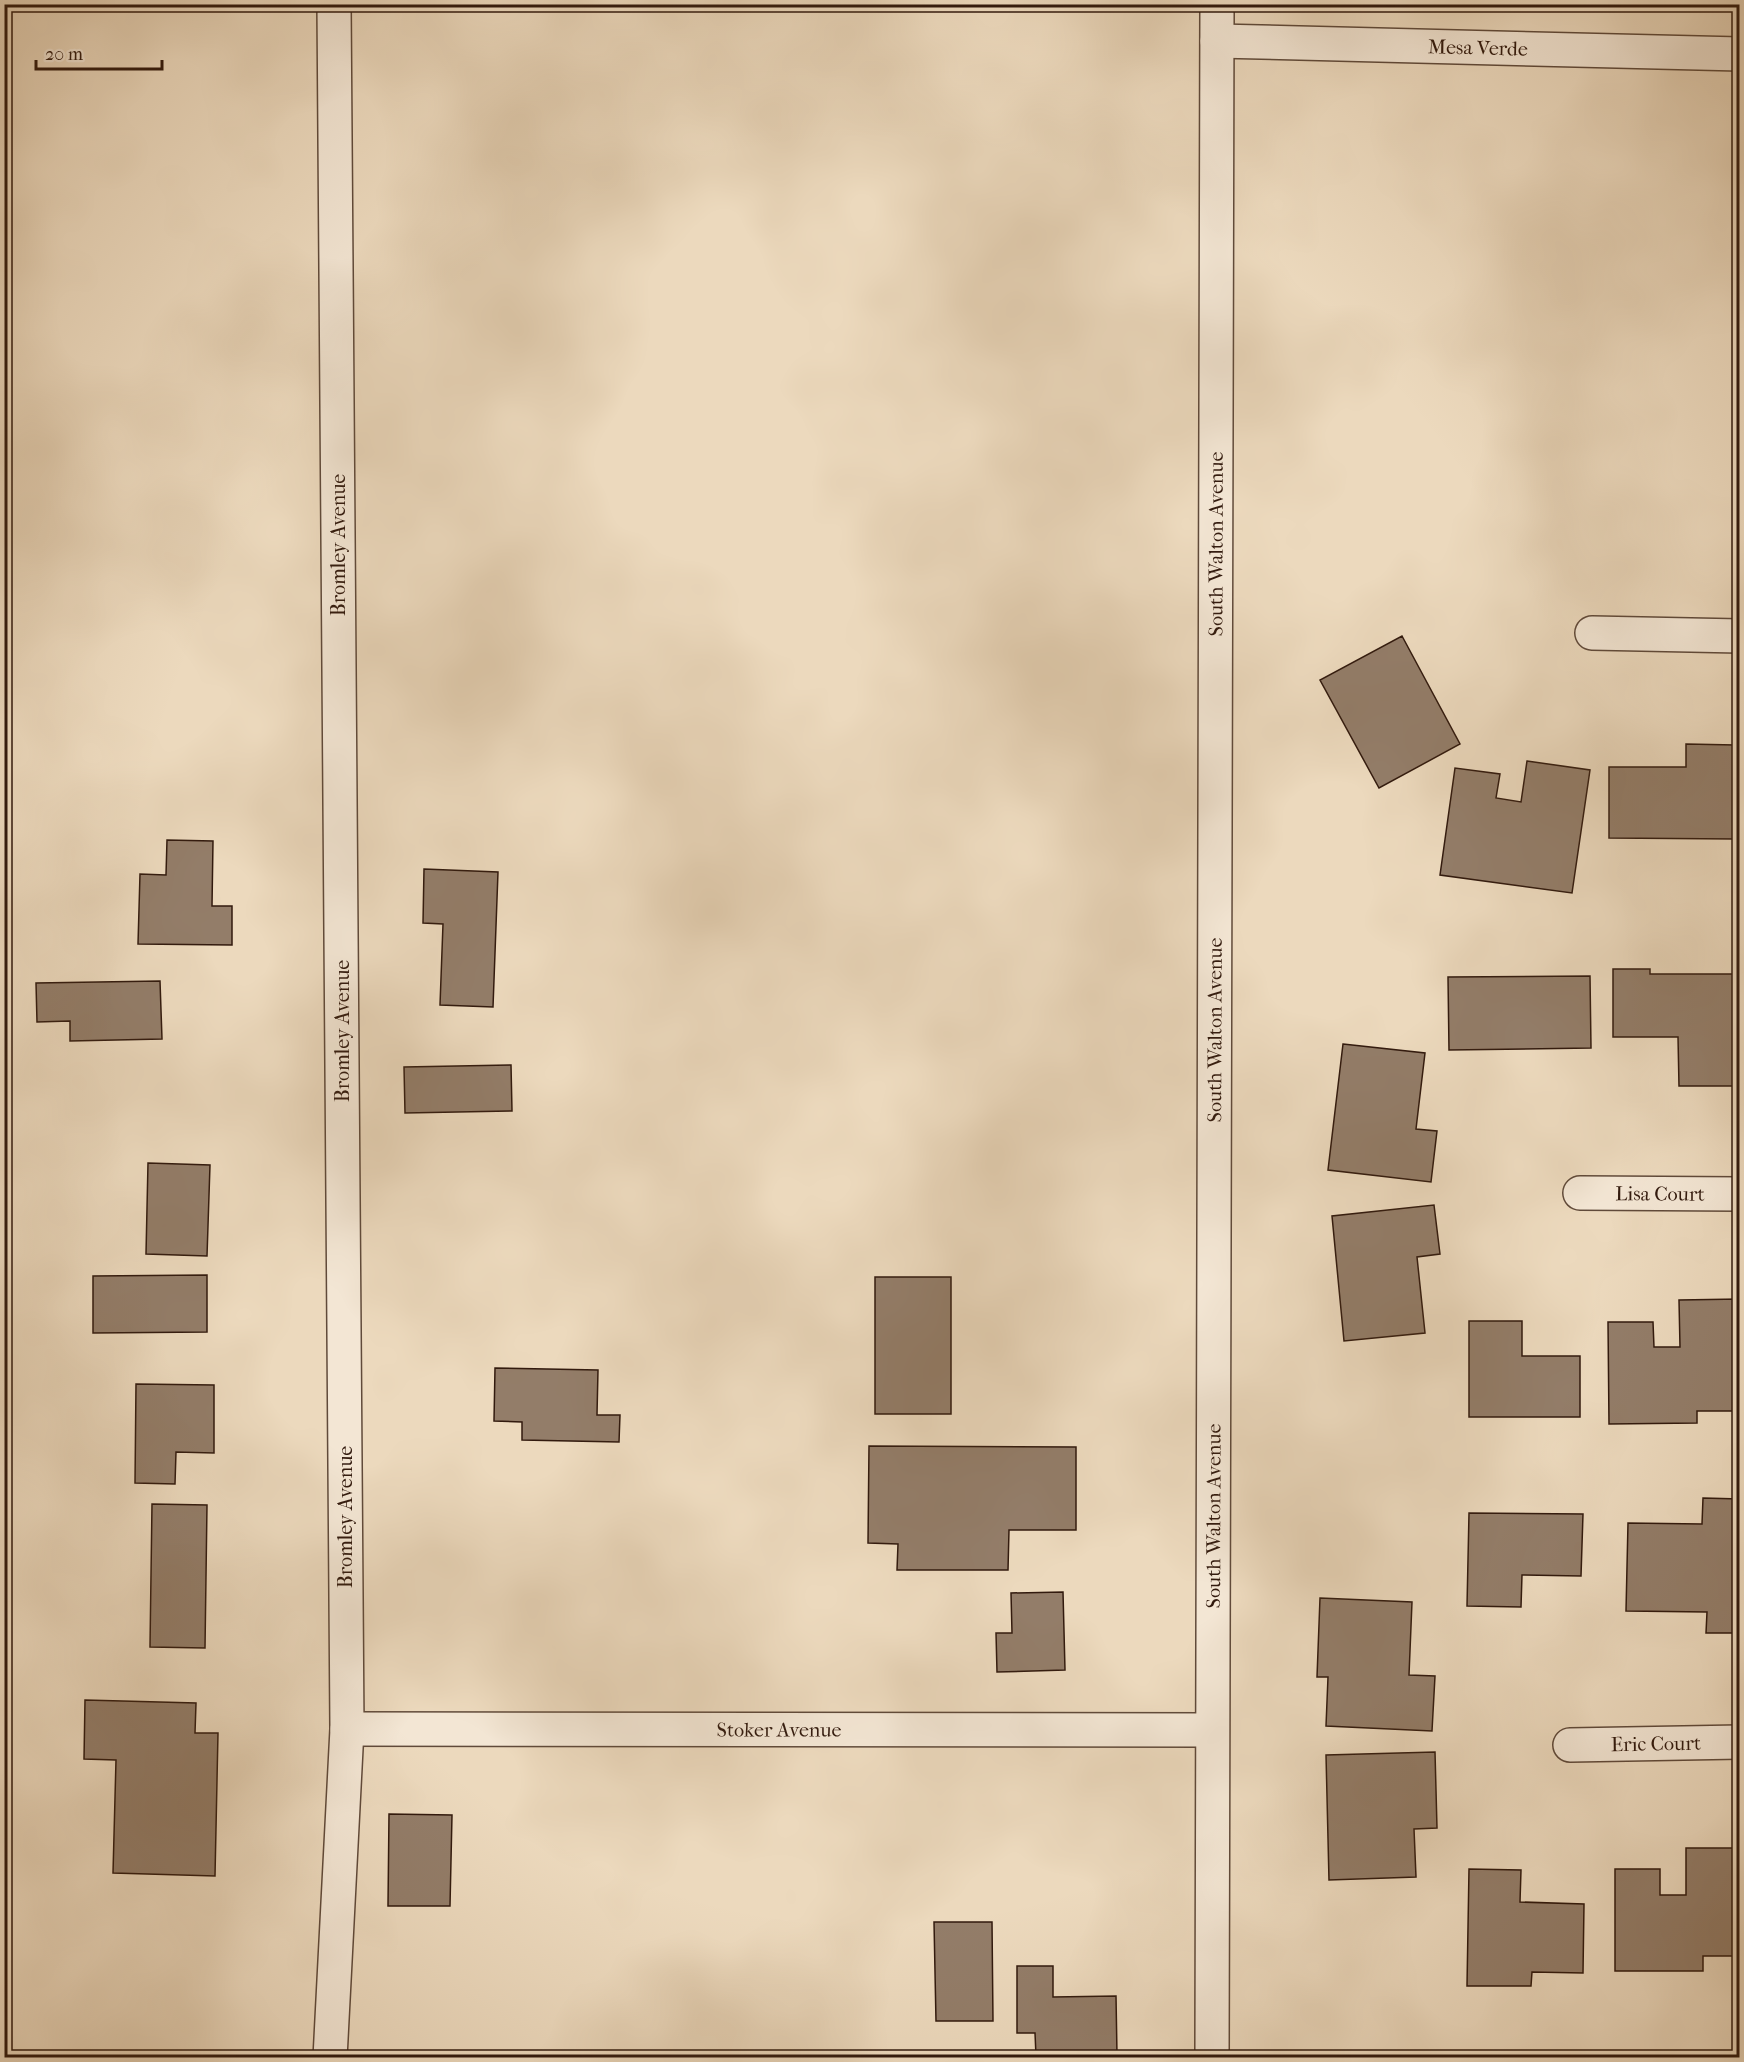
<svg xmlns="http://www.w3.org/2000/svg" width="1744" height="2062" font-family="'IM FELL French Canon',serif">
<style>
.building{fill:#937d69;stroke:#321a0e;stroke-width:1.5}
.lines{fill:none;stroke-linecap:round;stroke-linejoin:round}
.minor-casing{stroke:#604a3a;stroke-width:36}
.tertiary-casing{stroke:#604a3a;stroke-width:36}
.minor{stroke:#f3e6d4;stroke-width:33}
.tertiary{stroke:#f3e6d4;stroke-width:33}
.labels{text-anchor:middle;dominant-baseline:central;stroke-width:4.5;stroke-linejoin:round;paint-order:stroke}
.street-label{font-size:20px;fill:#321a0e;stroke:#f3e6d4}
</style>
<rect width="100%" height="100%" fill="#ecd9bd"/>
<filter id="stains"><feTurbulence type="fractalNoise" baseFrequency=".00333" numOctaves="4"/><feColorMatrix values="0 0 0 0 .2 0 0 0 0 .09 0 0 0 0 .02 0 0 0 .5 -.17"/></filter>
<radialGradient id="worn" r=".72"><stop offset=".6" stop-color="#630" stop-opacity="0"/><stop offset="1" stop-color="#630" stop-opacity=".3"/></radialGradient>
<!-- building -->
<path class="building" d="M1402,636L1460,744L1379,788L1320,680Z
M1686,744L1735,745L1734,839L1609,838V767H1686Z
M1527,761L1590,770L1572,893L1440,875L1455,768L1500,774L1496,798L1521,802Z
M167,840L213,841L212,906H232V945L138,944L140,874L166,875Z
M424,869L498,872L493,1007L440,1005L443,924L423,923Z
M1613,969H1650V974H1740V1086H1679L1678,1037H1613Z
M1590,976L1591,1048L1449,1050L1448,977Z
M160,981L162,1039L70,1041V1021L37,1022L36,983Z
M1343,1044L1425,1053L1416,1129L1437,1131L1431,1182L1328,1170Z
M511,1065L512,1111L405,1113L404,1067Z
M148,1163L210,1165L207,1256L146,1254Z
M1434,1205L1440,1254L1417,1257L1425,1333L1344,1341L1332,1216Z
M207,1275V1332L93,1333V1276Z
M875,1277H951V1414H875Z
M1740,1299V1411H1697V1423L1609,1424L1608,1322H1653L1654,1347H1680L1679,1300Z
M1469,1321H1522V1356H1580V1417H1469Z
M495,1368L598,1370L597,1415H620L619,1442L522,1440V1422L494,1421Z
M136,1384L214,1385V1453L176,1452L175,1484L135,1483Z
M869,1446L1076,1447V1530H1009L1008,1570H897L898,1544L868,1543Z
M1703,1498L1740,1499V1633H1706L1707,1612L1626,1611L1628,1523L1702,1524Z
M152,1504L207,1505L205,1648L150,1647Z
M1469,1513L1583,1514L1581,1576L1522,1575L1521,1607L1467,1606Z
M1063,1592L1065,1670L997,1672L996,1633H1012L1011,1593Z
M1320,1598L1412,1602L1409,1675L1435,1676L1432,1731L1326,1726L1328,1677H1317Z
M85,1700L196,1703L195,1733H218L215,1876L113,1873L116,1760L84,1759Z
M1435,1752L1437,1828L1414,1829L1416,1877L1329,1880L1326,1755Z
M389,1814L452,1815L450,1906H388Z
M1686,1848H1740V1956H1703V1971H1615V1869H1660V1895H1686Z
M1469,1869L1521,1870L1520,1902L1584,1904L1583,1973L1532,1972L1531,1986H1467Z
M934,1922H992L993,2021H936Z
M1017,1966H1053V1997L1116,1996L1117,2055L1036,2056L1035,2033H1017Z"/>
<g class="lines">
<!-- minor casing -->
<g class="minor-casing">
<g id="minor">
<path id="s1" d="M1217,41L1740,54"/>
<path d="M1592,633L1740,636"/>
<path id="s2" d="M1580,1193L1740,1194"/>
<path id="s3" d="M347,1729L1212,1730"/>
<path id="s4" d="M1570,1745L1740,1742"/>
<path d="M330,2058L347,1729L334,4"/>
</g>
</g>
<!-- tertiary casing -->
<g class="tertiary-casing">
<g id="tertiary">
<path id="s5" d="M1212,2058L1217,4"/>
</g>
</g>
<!-- minor -->
<use href="#minor" class="minor"/>
<!-- tertiary -->
<use href="#tertiary" class="tertiary"/>
</g>
<g class="labels">
<!-- street labels -->
<g class="street-label">
<text stroke="none"><textPath href="#s1" startOffset="261">Mesa Verde</textPath></text>
<text transform="translate(338 545) rotate(-90)">Bromley Avenue</text>
<text stroke="none"><textPath href="#s5" startOffset="1514">South Walton Avenue</textPath></text>
<text transform="translate(342 1031) rotate(-90)">Bromley Avenue</text>
<text stroke="none"><textPath href="#s5" startOffset="1028">South Walton Avenue</textPath></text>
<text stroke="none"><textPath href="#s2" startOffset="80">Lisa Court</textPath></text>
<text transform="translate(345 1517) rotate(-90)">Bromley Avenue</text>
<text stroke="none"><textPath href="#s5" startOffset="542">South Walton Avenue</textPath></text>
<text stroke="none"><textPath href="#s3" startOffset="432">Stoker Avenue</textPath></text>
<text stroke="none"><textPath href="#s4" startOffset="86">Eric Court</textPath></text>
</g>
</g>
<!-- margin -->
<rect width="1744" height="2062" fill="none" stroke="#ecd9bd" stroke-width="24"/>
<rect x="6" y="6" width="1732" height="2050" fill="none" stroke="#321a0e" stroke-width="3"/>
<rect x="12" y="12" width="1720" height="2038" fill="none" stroke="#321a0e" stroke-width="1.5"/>
<!-- scale -->
<path d="M36 60v9h126v-9" fill="none" stroke="#321a0e" stroke-width="3"/>
<text x="45" y="60" font-size="18" fill="#321a0e" stroke="#f3e6d4" stroke-width="4.5" paint-order="stroke">20 m</text>
<rect width="100%" height="100%" filter="url(#stains)"/>
<rect width="100%" height="100%" fill="url(#worn)"/>
</svg>
